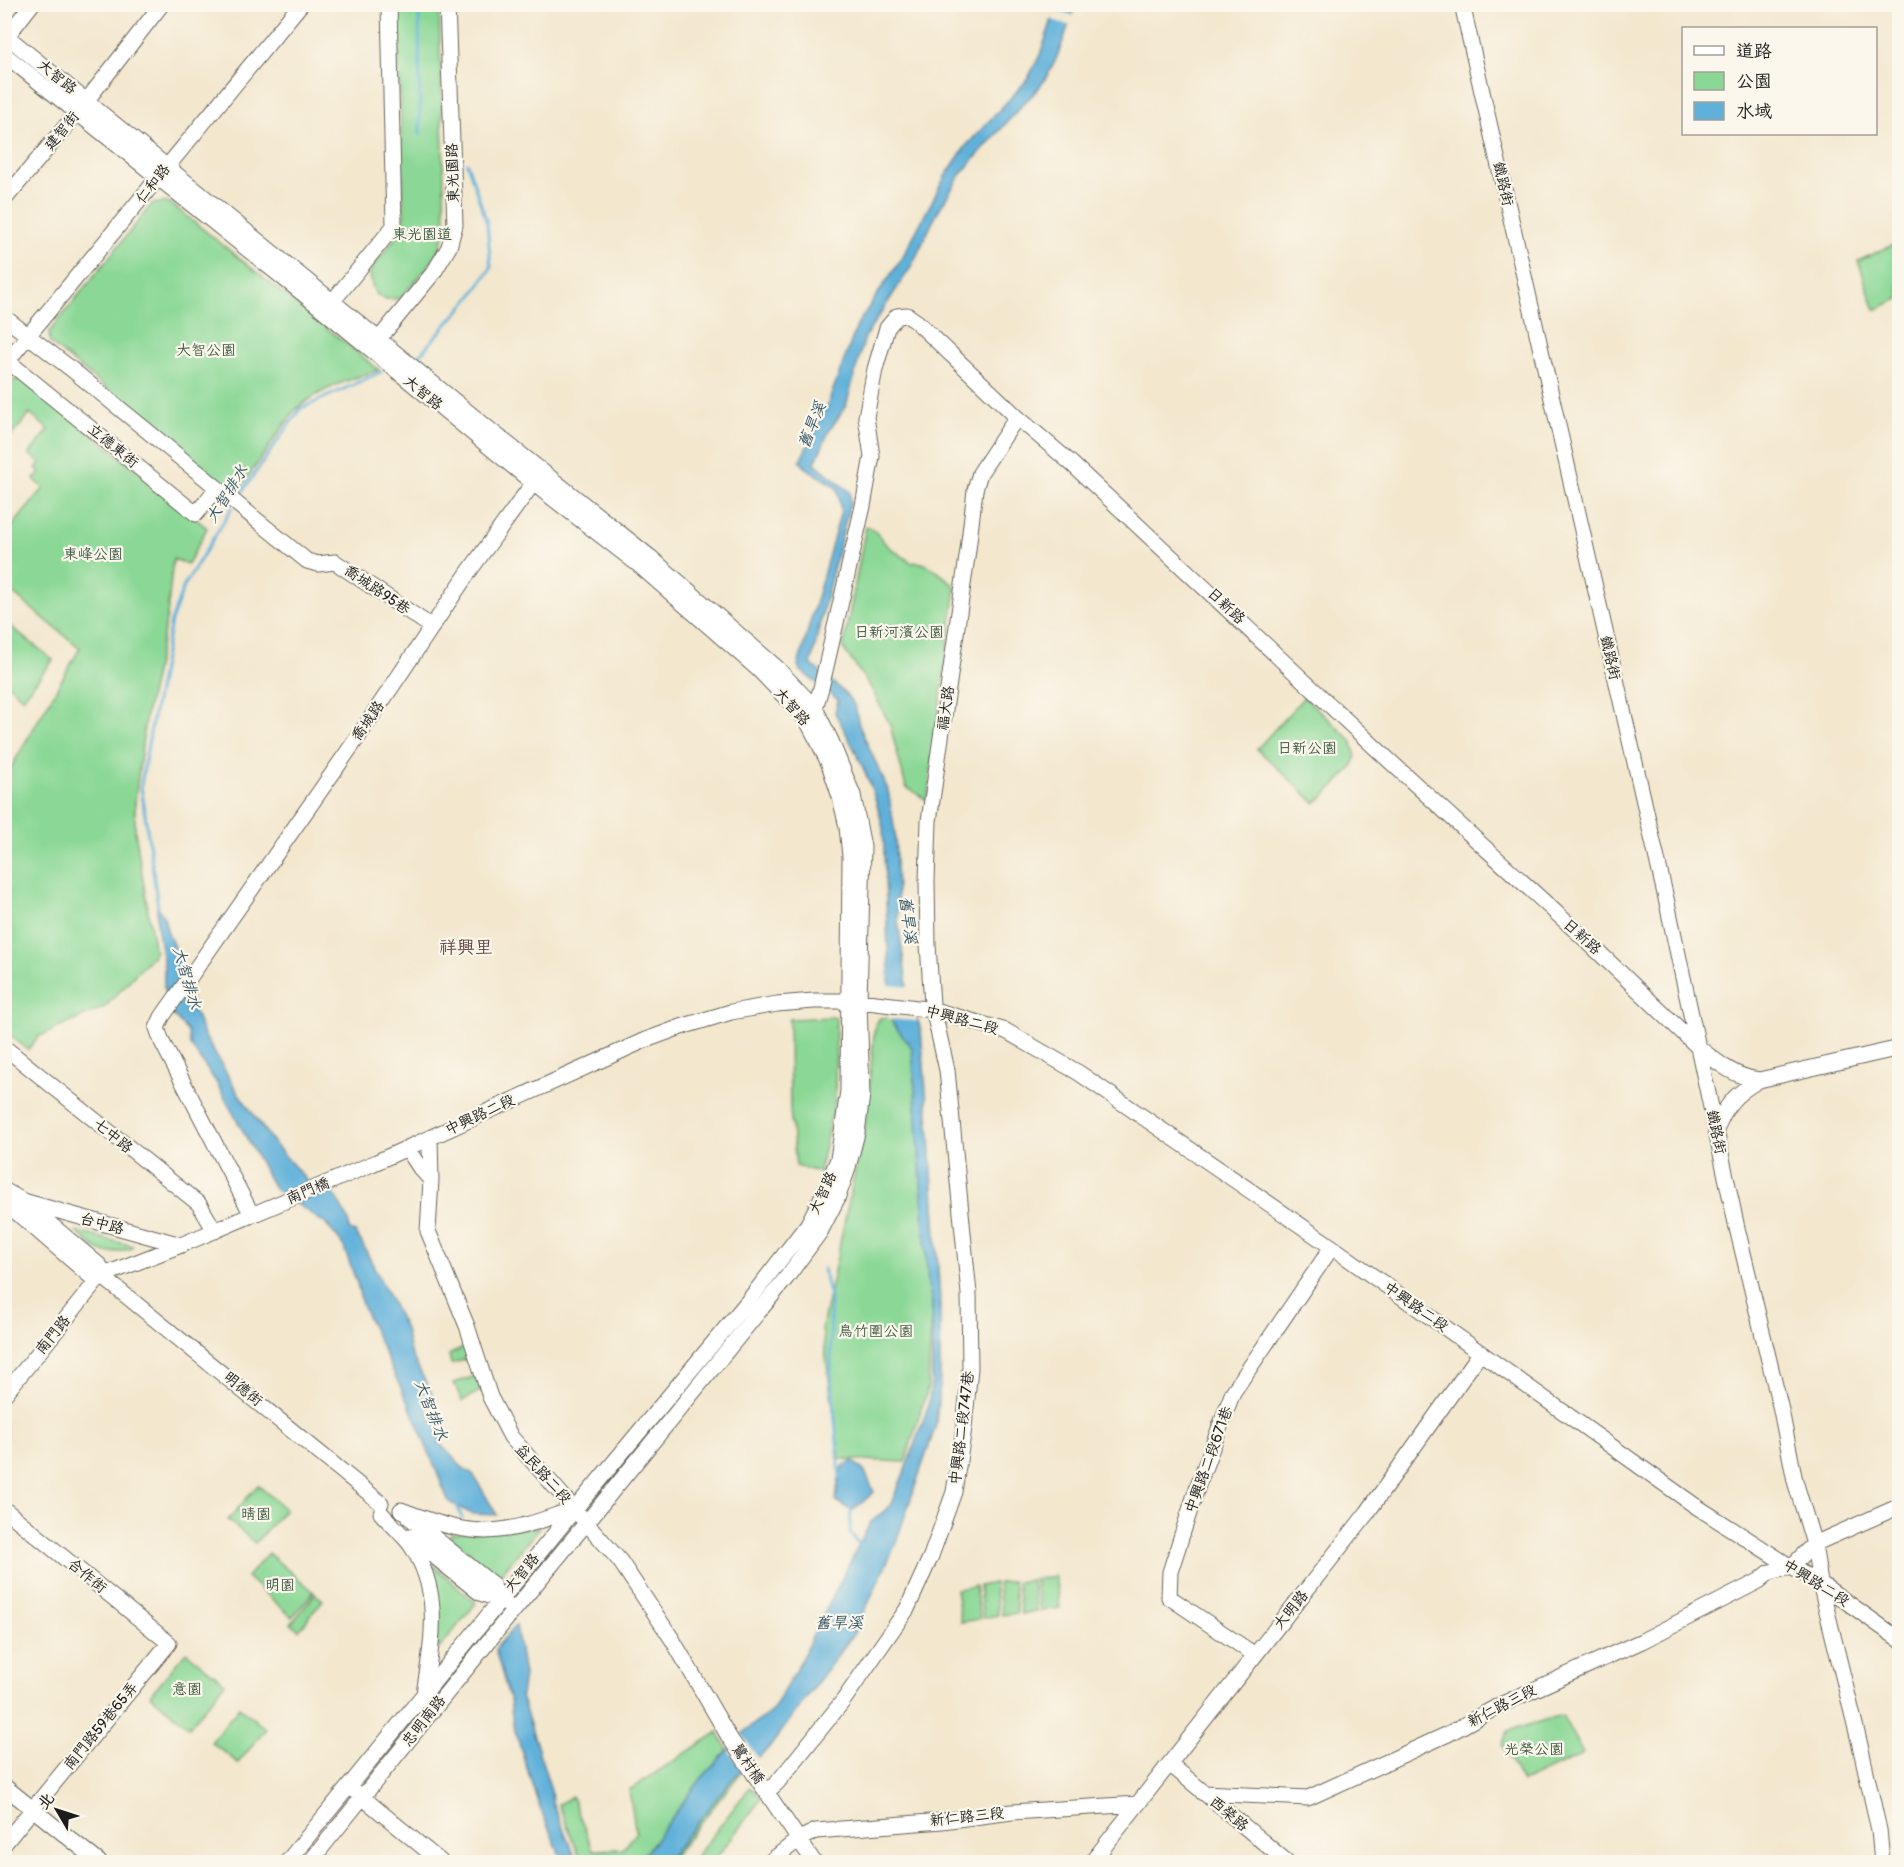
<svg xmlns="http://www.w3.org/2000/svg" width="1904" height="1867" font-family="Pangolin,'LXGW WenKai TC',sans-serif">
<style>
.green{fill:#8bd896;stroke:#547a59;stroke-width:1.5}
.water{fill:#60b1da;stroke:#3e667b;stroke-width:1.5}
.pier{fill:#f3e7ce}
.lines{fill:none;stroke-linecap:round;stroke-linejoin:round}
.stream{stroke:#60b1da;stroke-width:3}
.minor-casing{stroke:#67635a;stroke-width:17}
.minor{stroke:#fff;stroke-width:15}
.labels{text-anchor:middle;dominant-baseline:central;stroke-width:4.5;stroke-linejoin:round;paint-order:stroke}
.street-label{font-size:15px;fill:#1c1c1c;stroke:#fbf7ec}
.park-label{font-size:15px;fill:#435e47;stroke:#fbf7ec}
.water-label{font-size:16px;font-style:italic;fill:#375868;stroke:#fbf7ec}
.quarter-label{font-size:18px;fill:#634a45;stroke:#fbf7ec}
</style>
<rect width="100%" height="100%" fill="#fbf7ec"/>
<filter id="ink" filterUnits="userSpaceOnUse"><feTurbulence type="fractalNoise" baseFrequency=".0167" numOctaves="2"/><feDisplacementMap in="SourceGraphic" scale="12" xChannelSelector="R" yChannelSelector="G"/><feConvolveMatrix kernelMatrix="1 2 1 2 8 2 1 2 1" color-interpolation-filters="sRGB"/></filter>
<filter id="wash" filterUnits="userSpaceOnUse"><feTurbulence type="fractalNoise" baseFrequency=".008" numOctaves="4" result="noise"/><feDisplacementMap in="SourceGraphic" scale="24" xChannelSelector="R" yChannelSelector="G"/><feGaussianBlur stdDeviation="1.35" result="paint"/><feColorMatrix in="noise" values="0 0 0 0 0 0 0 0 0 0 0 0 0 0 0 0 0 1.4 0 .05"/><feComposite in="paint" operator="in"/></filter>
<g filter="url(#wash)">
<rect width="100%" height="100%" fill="#f3e7ce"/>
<!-- green -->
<path class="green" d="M397,5H439L445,227C443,256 418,277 401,298C376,303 371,292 370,270L399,233L404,222Z
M169,202L379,370C347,380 319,389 294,411L236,494L50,343L49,332L152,204Z
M1899,242V299L1875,310L1858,261Z
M24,378L207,528L188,564L173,559L167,616L145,720L135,802V831L155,953L105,1007L38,1037L28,1050L5,1031V778L80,648L5,587V535L44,488L34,479L40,472L36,468L40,463L29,454L49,430L30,414L5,443V387L10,381Z
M866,526C876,530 877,534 884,542C891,550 903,556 912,563C926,558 945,578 956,587L927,800L906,787L890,725L871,688L843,648Z
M5,622L53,660L23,698L5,682Z
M1304,697L1351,740L1356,757L1352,768L1323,797L1315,803L1257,749Z
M836,1017L835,1100L819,1172L796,1166L790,1110L789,1019Z
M889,1017L908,1031L916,1064L932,1302L928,1387L905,1462L840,1459L822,1328L865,1125L875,1025L880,1018Z
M75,1231L133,1246L132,1248C100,1259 99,1251 75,1231Z
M469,1345L473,1357L451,1364L449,1355Z
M479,1375L484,1389L462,1401L454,1383Z
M258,1485L285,1509L255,1543L228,1520Z
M540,1527L499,1576L449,1537L451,1534Z
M268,1553L314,1592L292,1617L247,1577Z
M426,1559L476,1603L438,1650Z
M1055,1576L1060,1608L1040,1611L1035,1579Z
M1032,1580L1036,1611L1021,1614L1017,1582Z
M1013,1581L1017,1613L1002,1615L998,1583Z
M994,1583L998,1615L983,1618L979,1586Z
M975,1586L980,1619L961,1622L956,1589Z
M315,1594L323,1600L299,1630L291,1624Z
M186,1652L225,1683L189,1727L150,1695Z
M239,1707L266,1729L238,1763L211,1742Z
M1562,1715L1583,1754L1522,1782L1502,1745L1508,1731Z
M718,1732L740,1774L669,1862H582L558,1804L572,1797L593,1850L623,1849L636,1833L629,1790Z
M750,1787L762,1798L713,1862H692Z"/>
<!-- water -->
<path class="water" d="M1057,5H1075C1064,39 1054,78 1025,102L961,174L937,213L911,267L865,337L846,406L829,431L815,463L850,492V504L827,593L811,664L845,693L855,706L859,725L888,790L895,832L898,921L908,991L921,1030L930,1137L940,1301V1379L936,1425L894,1548L854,1633L770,1747L733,1778L666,1862H635L646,1852L701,1779L746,1730L772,1711L795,1671L870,1523L890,1506L904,1473L928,1407L932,1381V1302L928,1285L912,1048L891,1021L883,828C874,785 856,751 835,713L838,700L800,670L798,666L841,511L837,488L805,467L800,461L827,406L858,323L902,258L946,175L966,146L1027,80L1040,55Z
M157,906L164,917L167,930L181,964L192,1006L205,1037L237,1091L272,1141L307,1181L334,1194L349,1221V1230L355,1232L362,1243L405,1329L410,1352L432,1394L433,1399L426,1408L430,1417L442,1430L440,1444L463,1468L473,1474L497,1515L472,1514L449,1502L414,1416L362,1305L357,1283L343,1245L327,1225L274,1188L216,1082L190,1045L188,1032L172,1014L164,988V967L157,925Z
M853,1461L865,1472L874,1492L852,1511L836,1501L838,1482L843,1466Z
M516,1625L524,1675L521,1696L551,1790L552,1802L576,1859L581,1862H563L538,1803L513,1724L510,1701L495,1649Z"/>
<!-- pier -->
<path class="pier" d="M1053,9L1074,16L1071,26L1050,19Z
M888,985L911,987L918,1010L917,1021L888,1019Z
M742,1734L759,1760L744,1773L729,1750Z"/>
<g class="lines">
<!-- stream -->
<path class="stream" d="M419,4L420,134
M414,361L471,297L491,268L487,223L467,163
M237,499L300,409L381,372
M158,907L141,786L144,766L171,621L184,586L232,508
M823,1269L830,1297L831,1374L840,1478
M456,1503L462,1518
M851,1509L850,1532L861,1547"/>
</g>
</g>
<g filter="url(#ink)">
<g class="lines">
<!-- minor casing -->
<g class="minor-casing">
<path id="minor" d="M1462,4L1667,903L1737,1228L1781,1410L1795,1481L1814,1544L1820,1583L1860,1745L1879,1830L1882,1862
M4,34L489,429L650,557L777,668L815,708L831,741L853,795L863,847L859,1001L862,1095L857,1133L847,1171L837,1199L820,1232L787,1277L587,1522L500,1627L310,1862
M4,40L32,4
M4,54L317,305L533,483L639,565L758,669L806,719L819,743L829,764L840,797L847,827L850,856L848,1091L838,1159L824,1193L808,1224L749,1300L575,1509L287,1862
M4,200L77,113L162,4
M328,307L394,226L389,4
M4,317L70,368L307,561L318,564L335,562L432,627
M374,345L434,272L449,247L455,225L447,4
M4,358L196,514L217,488
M4,365L301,4
M810,714L815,708L821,688L863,506L872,456L866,417L875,369L887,328L897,316L907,315L917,322L1017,417L1071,463L1381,753L1587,941L1698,1047C1717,1062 1734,1077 1759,1080L1900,1048
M4,1047L199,1204L215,1231
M1716,1130C1726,1104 1735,1094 1759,1080
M430,1138L431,1180L428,1231L467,1326L490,1397L511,1437L620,1561L672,1639L729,1737L814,1862
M407,1148L420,1168L431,1180
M4,1190L23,1201L100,1266L103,1277
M23,1201L181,1245
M4,1207L15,1211L89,1275L103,1277
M252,1215L162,1042L157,1028L162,1017L360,734L468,573L539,475
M103,1277L381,1503
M4,1395L96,1282L109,1273L181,1245L372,1164L643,1041L681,1027L731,1012L777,1004L814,1001H859L934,1010L1006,1031L1079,1073L1332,1247L1694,1505L1791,1567L1820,1583L1900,1640
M4,1509L169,1643L4,1844
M401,1510C435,1523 470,1536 507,1529C530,1526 552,1516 575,1509
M381,1513C390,1523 401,1533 410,1544C443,1592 432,1641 424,1694
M410,1518L492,1584L500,1600
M409,1536L480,1593L500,1600L506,1604
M1791,1567L1814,1544L1900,1506
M1255,1655L1169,1597L1170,1572L1198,1485L1233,1392L1332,1247
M1171,1765L1287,1862
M4,1786L99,1862
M768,1791L777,1783L843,1701L907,1609L931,1556L954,1492L964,1428L970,1368L969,1294L947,1070L932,1004L928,945L927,881L929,821L968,550L975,490L980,473L1017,417
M356,1792L441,1862
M1203,1793L1308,1798L1448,1734L1500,1705L1642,1641L1759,1581L1770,1572L1791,1567
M770,1862L799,1839L816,1831L942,1821L1012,1812L1138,1804
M1092,1862L1367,1513L1481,1352"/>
</g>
<!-- minor -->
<use href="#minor" class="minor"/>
</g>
</g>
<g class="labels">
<!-- street labels -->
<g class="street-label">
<text transform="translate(57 77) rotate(39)">大智路</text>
<text transform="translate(62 131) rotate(-51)">建智街</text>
<text transform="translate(453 173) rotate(-92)">東光園路</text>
<text transform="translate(153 184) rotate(-52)">仁和路</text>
<text transform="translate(1503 184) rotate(77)">鐵路街</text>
<text transform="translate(423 393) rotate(39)">大智路</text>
<text transform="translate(113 446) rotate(39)">立德東街</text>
<text transform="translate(377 590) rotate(34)">喬城路95巷</text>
<text transform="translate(1226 606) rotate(43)">日新路</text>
<text transform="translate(1610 658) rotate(77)">鐵路街</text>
<text transform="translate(792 707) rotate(49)">大智路</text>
<text transform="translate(946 708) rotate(-82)">福大路</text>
<text transform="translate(368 721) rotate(-55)">喬城路</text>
<text transform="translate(1582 937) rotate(42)">日新路</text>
<text transform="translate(962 1020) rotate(15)">中興路二段</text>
<text transform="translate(480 1115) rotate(-25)">中興路二段</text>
<text transform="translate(1716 1132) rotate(78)">鐵路街</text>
<text transform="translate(113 1136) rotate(39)">七中路</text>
<text transform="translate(308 1191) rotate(-23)">南門橋</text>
<text transform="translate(823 1193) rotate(-65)">大智路</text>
<text transform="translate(102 1224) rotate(15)">台中路</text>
<text transform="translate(1416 1307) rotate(35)">中興路二段</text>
<text transform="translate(53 1335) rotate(-51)">南門路</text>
<text transform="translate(243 1389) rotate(39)">明德街</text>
<text transform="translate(962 1428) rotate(-83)">中興路二段747巷</text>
<text transform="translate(1209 1460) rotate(-70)">中興路二段671巷</text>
<text transform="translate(543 1474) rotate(48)">益民路二段</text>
<text transform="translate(522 1573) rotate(-51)">大智路</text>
<text transform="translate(87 1576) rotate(39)">合作街</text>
<text transform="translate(1816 1583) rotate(32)">中興路二段</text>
<text transform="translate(1291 1610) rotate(-51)">大明路</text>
<text transform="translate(1502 1706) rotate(-27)">新仁路三段</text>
<text transform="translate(424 1721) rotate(-52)">忠明南路</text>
<text transform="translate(101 1726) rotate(-51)">南門路59巷65弄</text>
<text transform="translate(748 1764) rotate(55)">鷺村橋</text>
<text transform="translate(1229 1814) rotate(40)">西榮路</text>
<text transform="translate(967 1817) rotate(-6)">新仁路三段</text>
</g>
<!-- park labels -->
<g class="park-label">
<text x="422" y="234">東光園道</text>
<text x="206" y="350">大智公園</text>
<text x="93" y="554">東峰公園</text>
<text x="899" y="632">日新河濱公園</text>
<text x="1307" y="748">日新公園</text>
<text x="876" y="1331">鳥竹圍公園</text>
<text x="256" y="1514">晴園</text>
<text x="280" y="1585">明園</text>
<text x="187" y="1689">意園</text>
<text x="1534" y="1749">光榮公園</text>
</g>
<!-- water labels -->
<g class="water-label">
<text transform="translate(812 425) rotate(-68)">舊旱溪</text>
<text transform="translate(227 494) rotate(-58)">大智排水</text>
<text transform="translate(908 920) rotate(83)">舊旱溪</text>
<text transform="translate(187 978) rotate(74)">大智排水</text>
<text transform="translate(431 1410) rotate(68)">大智排水</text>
<text x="839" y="1623">舊旱溪</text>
</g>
<!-- quarter labels -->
<g class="quarter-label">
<text x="466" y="947">祥興里</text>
</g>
</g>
<!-- margin -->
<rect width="1904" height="1867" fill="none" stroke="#fbf7ec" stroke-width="24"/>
<!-- legend -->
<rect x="1682" y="27" width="195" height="108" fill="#fbf7ec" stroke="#a29f99" stroke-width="1.5"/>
<rect x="1694" y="46" width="30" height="9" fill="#ffffff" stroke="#a29f99" stroke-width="1.5"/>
<text x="1736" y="57" font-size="18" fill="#1c1c1c">道路</text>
<rect x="1694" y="72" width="30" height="18" fill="#8bd896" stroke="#a29f99" stroke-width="1.5"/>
<text x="1736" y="87" font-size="18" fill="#1c1c1c">公園</text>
<rect x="1694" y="102" width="30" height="18" fill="#60b1da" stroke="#a29f99" stroke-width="1.5"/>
<text x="1736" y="117" font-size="18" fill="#1c1c1c">水域</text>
<!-- north arrow -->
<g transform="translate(57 1810) rotate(309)" stroke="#fbf7ec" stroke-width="4.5" paint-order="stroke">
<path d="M0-4.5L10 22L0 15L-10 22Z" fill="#1c1c1c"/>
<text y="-9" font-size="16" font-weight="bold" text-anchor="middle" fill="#1c1c1c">北</text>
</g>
</svg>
